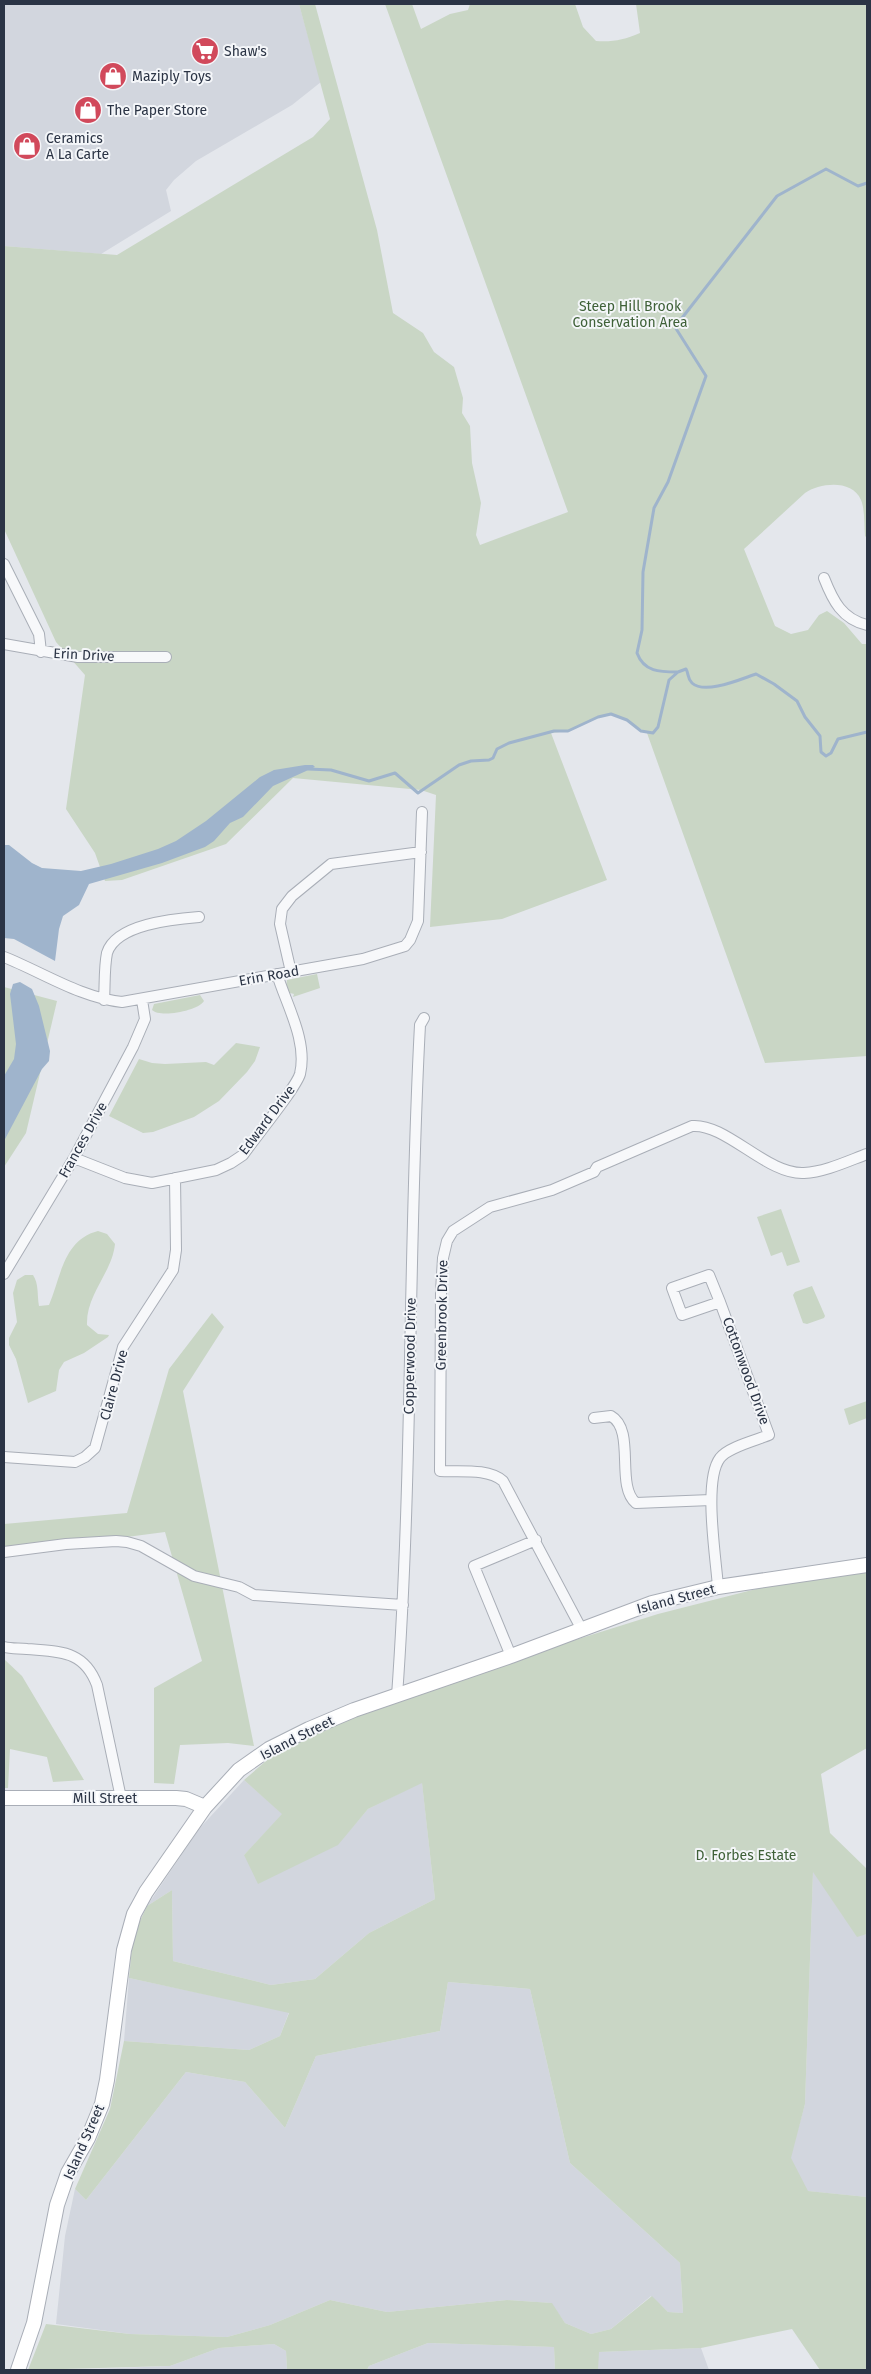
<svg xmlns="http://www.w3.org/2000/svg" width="871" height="2374" font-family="'Fira Sans',sans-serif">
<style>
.built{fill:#d2d6de}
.green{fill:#c9d6c5}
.water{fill:#9fb4cc}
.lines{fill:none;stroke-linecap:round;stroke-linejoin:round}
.stream{stroke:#9fb4cc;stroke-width:3}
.street-casing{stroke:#a9aeb7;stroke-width:12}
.secondary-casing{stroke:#a9aeb7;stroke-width:16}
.street{stroke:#f7f8fa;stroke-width:10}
.secondary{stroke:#fff;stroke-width:14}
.labels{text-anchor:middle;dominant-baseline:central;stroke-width:4;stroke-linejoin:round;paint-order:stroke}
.poi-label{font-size:14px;fill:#2b3445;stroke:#f4f6f9;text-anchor:start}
.park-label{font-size:14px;fill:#3f6138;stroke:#f4f6f9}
.street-label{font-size:14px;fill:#2b3445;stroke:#f4f6f9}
</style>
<rect width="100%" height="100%" fill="#e4e7ec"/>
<!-- built -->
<path class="built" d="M4,4H299L321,82L292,105L196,161L174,180L166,190L171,211L101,254L4,246Z
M244,1780L283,1814L244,1855L337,1845L368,1809L422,1782L435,1899L369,1933L315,1979L271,1985L173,1961L172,1890L147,1906L199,1829Z
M813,1871L857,1936L867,1934V2197L807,2191L790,2158L805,2104Z
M129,1978L289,2012L280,2036L249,2050L124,2041Z
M448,1982L530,1989L570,2163L680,2263L683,2313L668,2312L651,2296L611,2329L591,2334L565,2323L551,2303L507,2300L387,2312L330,2300L270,2325L227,2337L130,2334L56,2324L65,2236L75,2189L86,2200L186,2072L245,2082L285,2128L316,2056L440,2031Z
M428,2343L554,2347L555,2370H367L369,2366Z
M274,2344L286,2351L287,2370H72L170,2366L219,2348Z
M701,2348L709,2370H598V2352Z"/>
<!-- green -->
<path class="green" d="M299,4H315L377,230L393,313L423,333L434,352L454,367L463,398L462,413L470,426L472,463L481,503L476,535L480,545L568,512L385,4H412L421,29L450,14L468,10L470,4H575L583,27L596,41C613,42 624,40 640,33L636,4H867V538L865,536C864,524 865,510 861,500C852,479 820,483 805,493L744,549L775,626L791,634L808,630L819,615L827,611L844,623L862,644H867V1056L765,1063L647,733L627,720L611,714L598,717L568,731L551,733L607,880L502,919L430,927L436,795L421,790L293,778L226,844L122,880L105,881L95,853L66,809L85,675L56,642L4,529V246L117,255L313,137L330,119Z
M317,974L320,988L293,997L294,994L290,993L289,995L286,987L287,980Z
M4,987L57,1001L26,1133L4,1167Z
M200,995L204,1001C198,1011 160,1018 152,1010L154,1004Z
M236,1043L260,1047L255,1061L247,1072L219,1101L194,1117L153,1132L143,1133L109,1116L139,1059L152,1063L165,1064L206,1062L214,1065Z
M781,1209L800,1262L787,1266L782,1252L771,1256L757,1217Z
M98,1231L107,1234L115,1244C112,1273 86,1294 87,1325L98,1334L109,1335L108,1337L84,1353L64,1362L59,1370L56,1391L28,1403L16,1359L9,1345V1338L17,1322L13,1293L17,1280L25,1275H33C39,1284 37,1295 39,1306L49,1305C61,1277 63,1240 98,1231Z
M812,1286L825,1316L824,1318L807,1324L803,1323L793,1295L795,1292Z
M212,1313L224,1327L183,1391L254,1746L228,1743L180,1745L174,1784L154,1783V1688L202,1661L165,1532L4,1553V1524L127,1513L169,1369Z
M867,1401V1418L849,1425L844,1409Z
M867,1561V1748L821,1774L830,1833L867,1869V1934L857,1937L813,1872L805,2104L791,2158L808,2191L867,2197V2370H820L792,2329L701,2348L599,2352L598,2370H555L554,2347L428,2343L369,2366L367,2370H287L286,2351L274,2344L219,2348L170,2366L28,2370L46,2324L130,2334L227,2337L270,2325L330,2300L387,2312L507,2300L552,2303L565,2323L591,2334L611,2329L652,2296L668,2312L683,2313L680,2263L570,2163L530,1989L448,1982L440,2031L316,2056L285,2128L245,2082L186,2072L86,2200L75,2189L110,2109L124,2041L249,2050L280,2036L289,2013L129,1978L133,1936L147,1906L172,1890L173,1961L271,1985L315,1979L369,1933L435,1899L422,1783L368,1809L338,1845L258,1884L244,1855L282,1814L244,1780L310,1723L658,1614Z
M4,1659L22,1676L84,1780L53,1782L47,1757L10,1749L8,1788H4Z"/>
<!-- water -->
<path class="water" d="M305,765H313L315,767L273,786L243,817L230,823L214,841L205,847L162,863L89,884L79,905L63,916L59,929L55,961L14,939L4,938V845H9L32,863L42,868L81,871L111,864L158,849L176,841L206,821L260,777L274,770Z
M20,982L32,989L39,1006L50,1051L49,1061L42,1069L4,1141V1076L14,1059L16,1044L10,994L13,984Z"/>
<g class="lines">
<!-- stream -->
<path class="stream" d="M677,672C660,672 644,672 637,653L642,630L643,572L654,508L668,482L706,376L675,327L777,196L826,169L858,186L867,183
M308,769L331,770L369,781L395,773L418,793L459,765L471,761L489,760L493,758L497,749L509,743L554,731H568L598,717L611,714L627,720L641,731L653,733L658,727L669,680L678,672L686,669C689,674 687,678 692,683C705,695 741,679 756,674L774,684L797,701L805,717L820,736L821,752L826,756L831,753L838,739L867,732"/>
<!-- street casing -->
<g class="street-casing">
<path id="street" d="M4,564L39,634L41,652
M824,578C833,601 842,619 867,625
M4,644L78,657H166
M4,957C42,972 81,998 122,1002L363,959L405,946L410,940L418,921L422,812
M291,972L280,924L282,909L292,896L331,864L421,852
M104,1000C105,985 104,968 107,953C116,924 174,919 199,917
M74,1158L125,1178L152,1183L216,1170L231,1163L243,1155C254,1139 296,1088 300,1074C308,1041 286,1004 277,974
M4,1274L74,1158L133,1047L145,1019L142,1000
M594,1418L611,1416C636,1430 615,1486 636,1503L711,1500
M4,1457L75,1462L85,1457L95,1448L123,1347L173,1270L176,1250L175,1178
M4,1552L66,1544L116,1541L127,1542L141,1546L194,1576L239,1587L254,1595L403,1605
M718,1587C716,1558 703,1480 720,1458C728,1447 757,1440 769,1435L720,1302L682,1315L672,1288L709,1275L720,1302
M582,1630L503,1481C488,1468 460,1472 440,1471L441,1291L443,1258L447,1241L453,1231L490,1207L552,1190L594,1172L597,1167L692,1126C726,1123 767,1175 804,1173C825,1172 848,1161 867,1154
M4,1647C12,1649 19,1648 27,1649C60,1652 84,1650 97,1685L121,1798
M511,1656L474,1566L536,1540
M397,1696C413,1472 408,1248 420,1025L424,1018"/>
</g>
<!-- secondary casing -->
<g class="secondary-casing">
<path id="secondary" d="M4,1798H176L186,1799L205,1807
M18,2370L34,2323L57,2205L68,2173L88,2138L102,2104L107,2080L124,1950L134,1914L146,1892L205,1807L239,1770L269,1749L309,1729L354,1710L511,1656L652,1603L718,1587L867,1565"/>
</g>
<!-- street -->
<use href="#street" class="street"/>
<!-- secondary -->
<use href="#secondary" class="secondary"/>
</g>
<!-- icons -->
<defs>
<g id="supermarket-disc" transform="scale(1.4375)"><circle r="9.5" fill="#d1495b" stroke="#f4f6f9"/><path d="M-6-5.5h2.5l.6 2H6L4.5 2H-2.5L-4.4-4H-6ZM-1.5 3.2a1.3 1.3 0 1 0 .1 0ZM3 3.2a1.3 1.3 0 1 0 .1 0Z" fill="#fff"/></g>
<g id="shop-disc" transform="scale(1.4375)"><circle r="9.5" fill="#d1495b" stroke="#f4f6f9"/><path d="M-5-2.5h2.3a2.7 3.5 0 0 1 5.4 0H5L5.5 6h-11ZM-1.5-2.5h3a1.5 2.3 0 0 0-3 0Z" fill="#fff"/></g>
</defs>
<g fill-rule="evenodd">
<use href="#supermarket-disc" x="205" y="51"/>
<use href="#shop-disc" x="113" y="76"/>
<use href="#shop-disc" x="88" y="110"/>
<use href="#shop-disc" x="27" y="146"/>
</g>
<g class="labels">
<!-- poi labels -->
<g class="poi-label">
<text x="224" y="51">Shaw's</text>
<text x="132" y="76">Maziply Toys</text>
<text x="107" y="110">The Paper Store</text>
<text x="46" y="138">Ceramics<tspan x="46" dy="16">A La Carte</tspan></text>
</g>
<!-- park labels -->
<g class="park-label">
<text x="630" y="306">Steep Hill Brook<tspan x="630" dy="16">Conservation Area</tspan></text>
<text x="746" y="1855">D. Forbes Estate</text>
</g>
<!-- street labels -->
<g class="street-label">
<text transform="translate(84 655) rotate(3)">Erin Drive</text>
<text transform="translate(269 976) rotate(-10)">Erin Road</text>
<text transform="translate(267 1120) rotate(-53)">Edward Drive</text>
<text transform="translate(83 1140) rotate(-61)">Frances Drive</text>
<text transform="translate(442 1315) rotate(-89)">Greenbrook Drive</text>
<text transform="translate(410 1356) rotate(-89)">Copperwood Drive</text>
<text transform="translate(746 1371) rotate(70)">Cottonwood Drive</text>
<text transform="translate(114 1385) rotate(-75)">Claire Drive</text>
<text transform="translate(676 1599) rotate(-15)">Island Street</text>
<text transform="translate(297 1738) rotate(-27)">Island Street</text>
<text x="105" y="1798">Mill Street</text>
<text transform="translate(84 2142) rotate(-66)">Island Street</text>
</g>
</g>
<!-- border -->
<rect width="871" height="2374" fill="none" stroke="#2b3445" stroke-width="10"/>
</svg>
